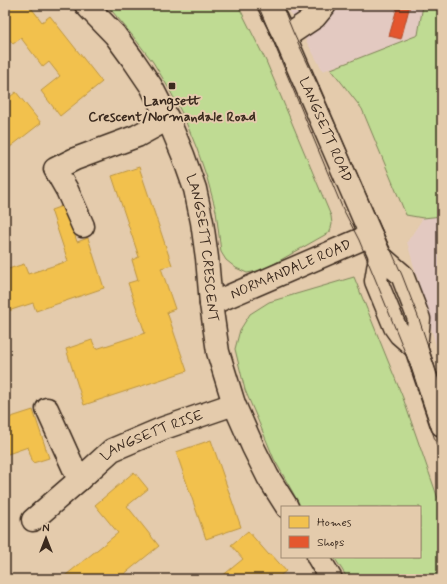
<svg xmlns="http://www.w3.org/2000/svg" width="447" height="584" font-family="Mynerve,sans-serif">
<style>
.built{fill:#e3c9c1}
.green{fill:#bfdb93;stroke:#7d8258}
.homes{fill:#f2c14e;stroke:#bb9440}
.shops{fill:#e4572e;stroke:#b14a29}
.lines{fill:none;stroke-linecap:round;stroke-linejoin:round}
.street-casing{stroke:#3b2a1e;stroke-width:25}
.secondary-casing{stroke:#3b2a1e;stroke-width:25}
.street{stroke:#e4cbac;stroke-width:22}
.secondary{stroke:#e4cbac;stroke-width:22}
.tram{stroke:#3b2a1e;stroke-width:1}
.poi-dot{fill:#3b2a1e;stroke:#e4cbac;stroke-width:1.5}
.labels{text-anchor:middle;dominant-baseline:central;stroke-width:4;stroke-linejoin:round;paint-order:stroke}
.poi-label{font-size:14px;font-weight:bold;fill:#3b2a1e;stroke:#e4cbac}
.street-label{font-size:14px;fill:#3b2a1e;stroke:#e4cbac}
</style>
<rect width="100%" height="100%" fill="#e4cbac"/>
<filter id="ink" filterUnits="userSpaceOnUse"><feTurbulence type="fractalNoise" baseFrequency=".025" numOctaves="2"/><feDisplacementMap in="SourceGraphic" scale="8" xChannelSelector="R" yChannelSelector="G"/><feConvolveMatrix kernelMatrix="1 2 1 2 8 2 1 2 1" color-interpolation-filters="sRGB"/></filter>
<g filter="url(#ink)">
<!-- built -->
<path class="built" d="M286,5H423L418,35L323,71Z
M442,216V367L407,242L423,218Z"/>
<!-- green -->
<path class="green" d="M107,5H238L266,61L331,216L332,224L330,232L263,270L247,273L236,268L226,260L221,252L216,211L207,178L197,149L183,115L168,87L153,62L132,35Z
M423,5H442V216L423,218L406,215L362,109L331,69L418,35Z
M354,277L403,398L442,510V579H348L334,557H420V507H301L274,459L260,425L245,390L235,349L240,330L250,314L269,302Z"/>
<!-- homes -->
<path class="homes" d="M5,5H29L42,22L50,16L102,82L60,116L41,91L60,76L49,62L43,67L21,38L13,44L5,34Z
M16,92L41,123L5,151V101Z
M139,167L172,265L161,268L175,309L167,312L187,371L84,405L66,349L92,340L96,349L145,333L128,283L138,280L132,260L139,257L112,176Z
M65,205L77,242L88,238L104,288L36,311L33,303L5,312V270L24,264L28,274L68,261L51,210Z
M33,410L49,458L33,463L28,447L5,455V419Z
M211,440L241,527L206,539L176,452Z
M134,472L148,489L127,506L159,546L118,579H61L118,533L95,505Z
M248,531L269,555L271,554L286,571L276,579H215L219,575L221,577L243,559L231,545Z"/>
<!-- shops -->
<path class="shops" d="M398,5H410L401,39L389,36Z"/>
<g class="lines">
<!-- street casing -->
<g class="street-casing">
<g id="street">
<path id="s1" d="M86,5L115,35L134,61L151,86L168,119L183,155L195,189L202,222L207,258L211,304L218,352L234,404L253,447L268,477L287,507"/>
<path d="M285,37L315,17L325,5"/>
<path d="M83,226L67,190L55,169L75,159L137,136L168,119"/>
<path id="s2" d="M211,304L371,235"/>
<path d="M47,409L79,480"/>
<path id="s3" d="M33,520L79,480L112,450L164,428L234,404"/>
<path d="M318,557L331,579"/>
</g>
</g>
<!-- secondary casing -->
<g class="secondary-casing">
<g id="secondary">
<path id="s4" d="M269,5L285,37L380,256L402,275L419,319L416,348L442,425"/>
<path d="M380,256L376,281L395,327L400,334L416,348"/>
</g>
</g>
<!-- street -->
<use href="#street" class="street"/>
<!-- secondary -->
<use href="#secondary" class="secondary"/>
<!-- tram -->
<path class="tram" d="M257,5L261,12L342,207L359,240L376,281L411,367L442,461
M282,5L293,32L322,94L402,275L419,319L442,388"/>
</g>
</g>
<!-- markers -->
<rect class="poi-dot" x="168" y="82" width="8" height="8" rx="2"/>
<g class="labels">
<!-- poi labels -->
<g class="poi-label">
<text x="172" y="101">Langsett<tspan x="172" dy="16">Crescent/Normandale Road</tspan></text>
</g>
<!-- street labels -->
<g class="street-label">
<text stroke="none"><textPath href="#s4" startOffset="137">LANGSETT ROAD</textPath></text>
<text stroke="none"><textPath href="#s1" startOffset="276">LANGSETT CRESCENT</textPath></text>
<text stroke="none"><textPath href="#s2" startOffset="87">NORMANDALE ROAD</textPath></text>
<text stroke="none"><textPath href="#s3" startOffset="148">LANGSETT RISE</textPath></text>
</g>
</g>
<!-- margin -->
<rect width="447" height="584" fill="none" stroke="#e4cbac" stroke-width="20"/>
<rect x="10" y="10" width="427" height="564" fill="none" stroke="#3b2a1e" stroke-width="1.5" filter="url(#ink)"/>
<!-- legend -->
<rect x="281" y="506" width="140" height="52" fill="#e4cbac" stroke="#a08b73"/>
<rect x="289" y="516" width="20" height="12" fill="#f2c14e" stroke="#a08b73"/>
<text x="317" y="526" font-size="12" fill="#3b2a1e">Homes</text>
<rect x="289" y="536" width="20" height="12" fill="#e4572e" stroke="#a08b73"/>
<text x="317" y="546" font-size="12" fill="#3b2a1e">Shops</text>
<!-- north arrow -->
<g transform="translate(46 538)" stroke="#e4cbac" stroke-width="3" paint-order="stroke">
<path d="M0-3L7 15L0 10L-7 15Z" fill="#3b2a1e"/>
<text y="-6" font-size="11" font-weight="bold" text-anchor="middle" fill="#3b2a1e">N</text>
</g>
</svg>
